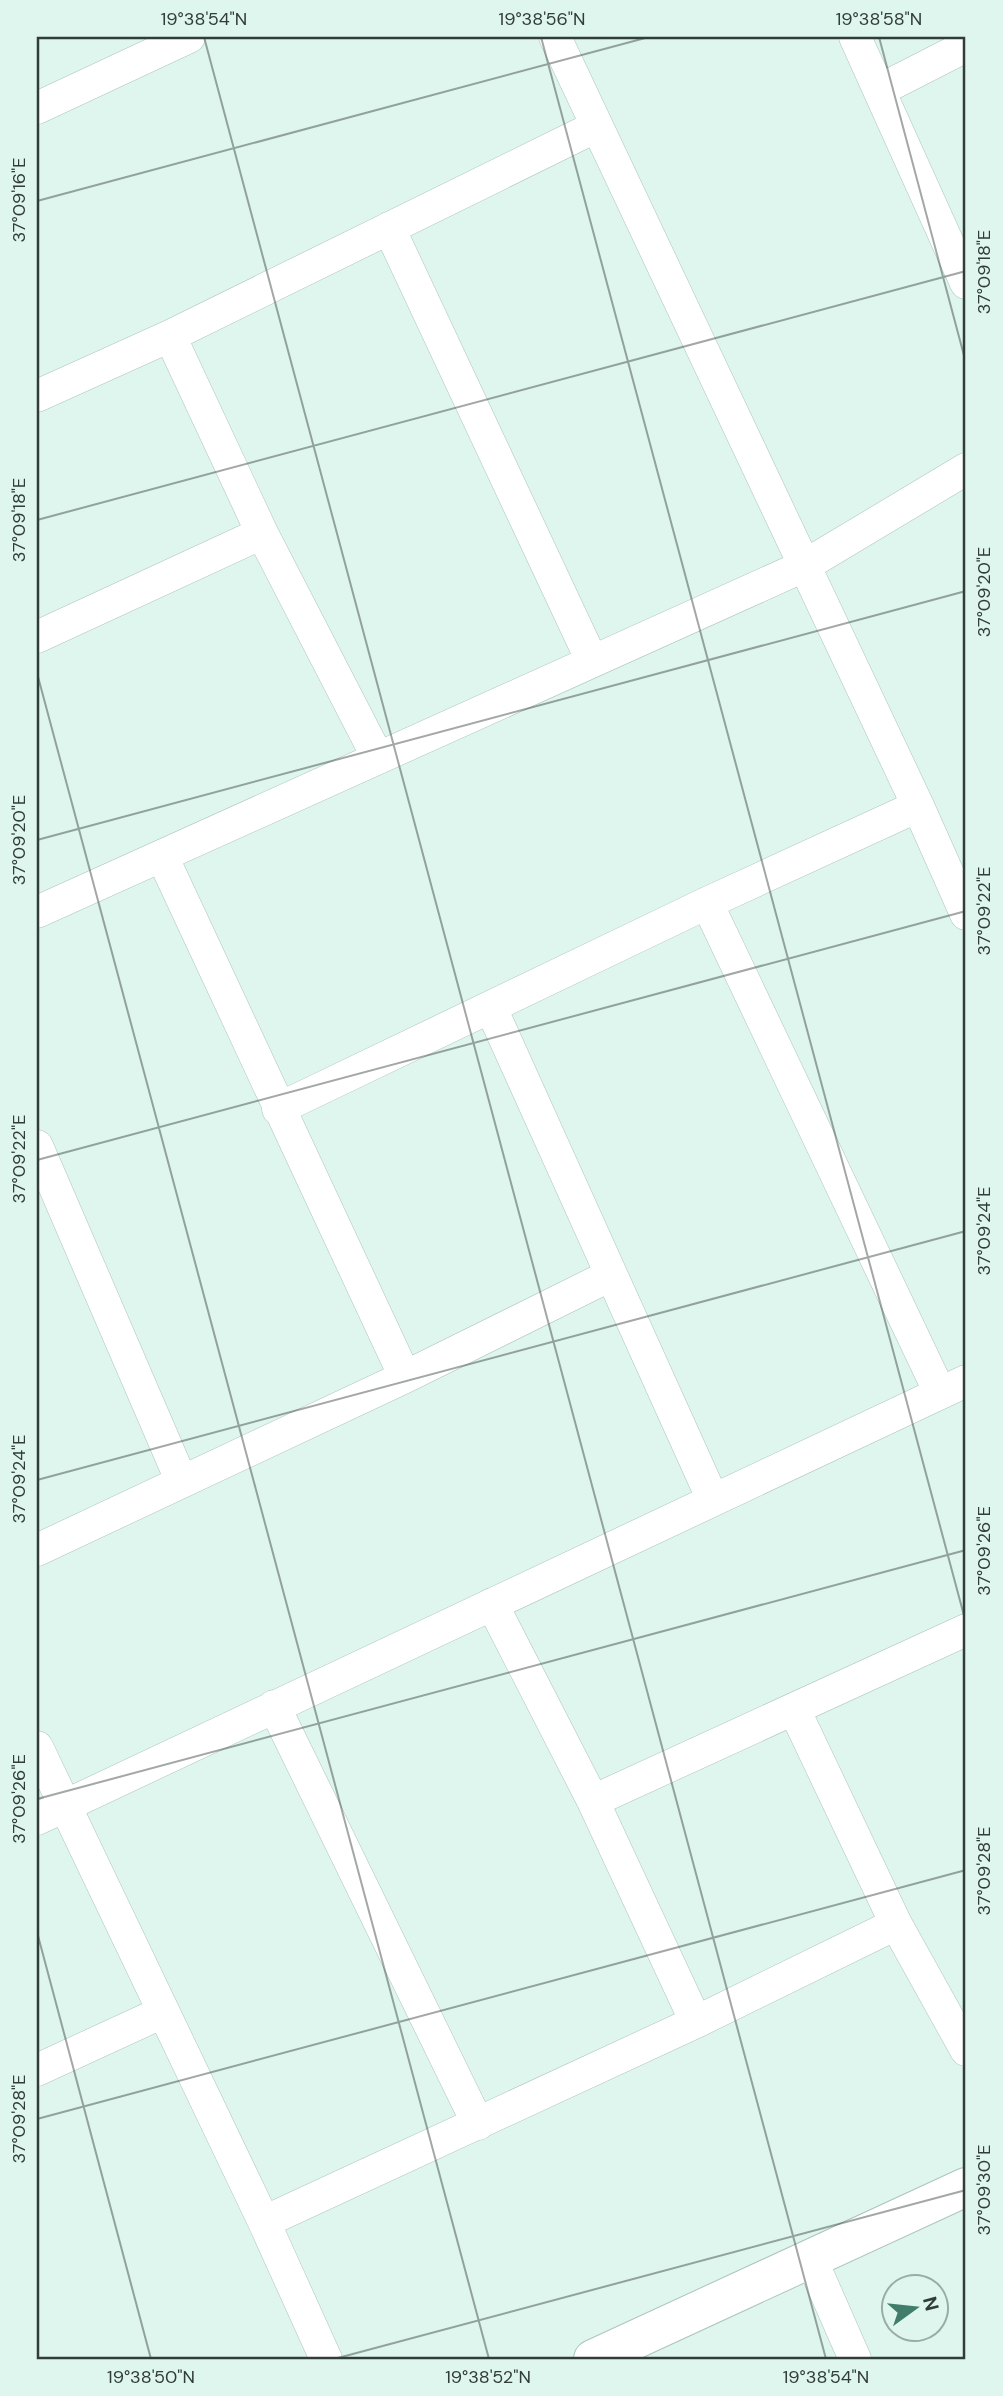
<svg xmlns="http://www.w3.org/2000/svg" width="1003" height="2396" font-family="'DM Sans',sans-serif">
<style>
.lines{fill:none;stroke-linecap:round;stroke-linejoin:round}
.street-casing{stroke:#adc5bc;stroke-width:33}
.secondary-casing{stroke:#adc5bc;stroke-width:40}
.street{stroke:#fff;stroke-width:32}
.secondary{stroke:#fff;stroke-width:38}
.ticks{fill:none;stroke:#323c38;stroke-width:2;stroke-opacity:0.45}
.neatline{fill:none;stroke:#323c38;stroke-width:2.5}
.ticks-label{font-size:18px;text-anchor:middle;fill:#323c38}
</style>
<rect width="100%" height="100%" fill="#def6ed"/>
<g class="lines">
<!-- street casing -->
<g class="street-casing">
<path id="street" d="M555,37L918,806L966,914
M855,37L966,283
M880,90L966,46
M37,108L189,37
M389,228L592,661
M170,336L262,533L378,758
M37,396L170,336L595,127
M37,637L262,533
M162,856L405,1377
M707,903L940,1393
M37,912L804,566L966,469
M491,1008L713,1500
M278,1109L707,903L918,806
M37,1146L181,1480
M37,1550L405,1377L611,1275
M492,1604L593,1801L696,2022
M274,1706L478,2124
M794,1709L896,1924L966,2050
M37,1747L264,2222L326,2359
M593,1801L966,1630
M37,1819L966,1381
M37,2070L163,2012
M264,2222L696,2022L896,1924
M811,2259L855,2359"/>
</g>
<!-- secondary casing -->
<g class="secondary-casing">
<path id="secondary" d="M593,2359L966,2187"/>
</g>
<!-- street -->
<use href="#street" class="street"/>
<!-- secondary -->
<use href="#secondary" class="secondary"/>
</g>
<!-- ticks -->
<path class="ticks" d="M204,37L826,2359M541,37L966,1623M879,37L966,363M37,201L649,37M37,520L966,271M37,673L489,2359M37,840L966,591M37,1160L966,911M37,1480L966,1231M37,1799L966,1550M37,1932L151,2359M37,2119L966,1870M334,2359L966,2190"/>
<!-- border -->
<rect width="1003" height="2396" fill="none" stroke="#def6ed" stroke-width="77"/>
<!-- north arrow -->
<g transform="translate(915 2308) rotate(75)"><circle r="33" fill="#def6ed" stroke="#99aca5" stroke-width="2"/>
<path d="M0-5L12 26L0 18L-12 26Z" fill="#407e6b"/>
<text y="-10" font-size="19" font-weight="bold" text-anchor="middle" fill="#323c38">N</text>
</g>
<rect x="38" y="38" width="926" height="2320" class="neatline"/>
<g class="ticks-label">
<text x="204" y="25">19°38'54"N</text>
<text x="542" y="25">19°38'56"N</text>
<text x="879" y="25">19°38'58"N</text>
<text transform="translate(19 200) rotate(-90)" y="6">37°09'16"E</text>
<text transform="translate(984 272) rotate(-90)" y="6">37°09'18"E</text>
<text transform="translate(19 520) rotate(-90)" y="6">37°09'18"E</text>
<text transform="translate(984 592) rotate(-90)" y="6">37°09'20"E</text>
<text transform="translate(19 840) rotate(-90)" y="6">37°09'20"E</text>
<text transform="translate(984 911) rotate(-90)" y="6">37°09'22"E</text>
<text transform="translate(19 1159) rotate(-90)" y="6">37°09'22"E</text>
<text transform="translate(984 1231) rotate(-90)" y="6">37°09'24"E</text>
<text transform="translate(19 1479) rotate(-90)" y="6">37°09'24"E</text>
<text transform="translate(984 1551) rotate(-90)" y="6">37°09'26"E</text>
<text transform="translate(19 1799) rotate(-90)" y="6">37°09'26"E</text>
<text transform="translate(984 1871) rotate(-90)" y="6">37°09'28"E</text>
<text transform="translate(19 2119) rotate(-90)" y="6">37°09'28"E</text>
<text transform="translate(984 2190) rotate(-90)" y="6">37°09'30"E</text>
<text x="151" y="2383">19°38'50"N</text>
<text x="488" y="2383">19°38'52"N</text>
<text x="826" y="2383">19°38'54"N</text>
</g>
</svg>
